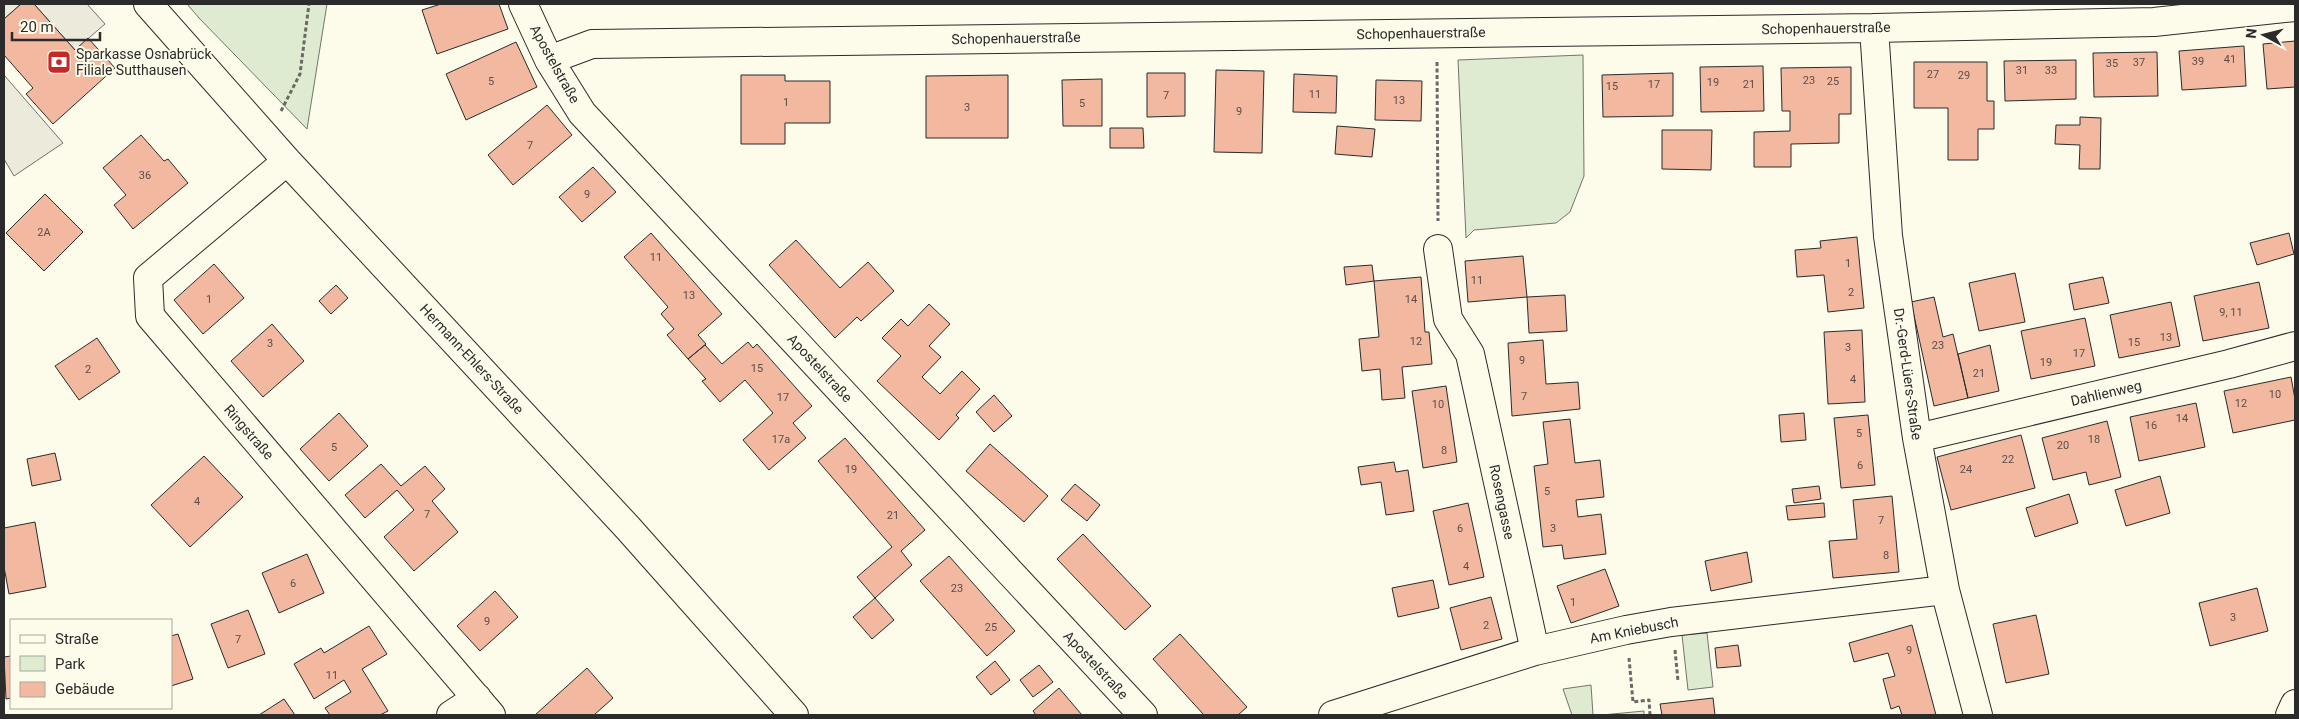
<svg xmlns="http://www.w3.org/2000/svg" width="2299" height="719" font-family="Roboto,sans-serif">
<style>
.green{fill:#deebd1;stroke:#74746e}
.parking{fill:#eceadb;stroke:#74746e}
.building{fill:#f2b8a0;stroke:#2b2b2b}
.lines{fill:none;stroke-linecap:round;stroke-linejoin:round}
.minor-casing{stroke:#2b2b2b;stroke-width:30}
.path{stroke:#6a6964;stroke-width:3;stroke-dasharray:4 2.5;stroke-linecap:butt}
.minor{stroke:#fdfbea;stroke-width:28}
.labels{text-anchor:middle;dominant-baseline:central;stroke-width:4;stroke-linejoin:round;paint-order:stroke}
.number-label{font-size:11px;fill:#5d4e48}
.street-label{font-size:14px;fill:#2b2b2b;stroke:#fdfbea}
.poi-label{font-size:14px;fill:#2b2b2b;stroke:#fdfbea;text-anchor:start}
</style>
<rect width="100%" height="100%" fill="#fdfbea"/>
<!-- green -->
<path class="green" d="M187,4H327L307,129L199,18Z
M1583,55L1584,176L1570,212L1556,223L1474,230L1466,238L1458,60Z
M1707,633L1713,687L1688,690L1682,635Z
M1591,685L1593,715H1572L1563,689Z
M1644,711V715H1602Z"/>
<!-- parking -->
<path class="parking" d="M4,4H21L4,19Z
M34,4H87L105,24L75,50Z
M4,75L63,143L14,176L4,159Z"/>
<!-- building -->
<path class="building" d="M21,4H34L75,50L88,38L115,68L53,124L26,94L33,88L4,55V19Z
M441,4H499L508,29L437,54L422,10Z
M2295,41V87L2267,89L2263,44Z
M516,42L537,87L466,120L446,74Z
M2244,46L2246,86L2182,90L2179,51Z
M2157,52L2158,96L2094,97L2093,53Z
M2076,60V99L2005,101L2004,61Z
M1914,62H1987V101H1994V129H1978V160H1948V108H1914Z
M1763,66L1764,111L1701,112L1700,67Z
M1851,67V114H1839V143L1791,144V167H1754V132L1790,131V111H1782L1781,68Z
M1216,70L1264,71L1262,153L1214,152Z
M1147,73H1185V116L1147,117Z
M1673,73V116L1603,117L1602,75Z
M1294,74L1337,76L1336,113L1293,112Z
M741,75H785V81H830V123H785V144H741Z
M1008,75V138H926V76Z
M1102,79V126H1063L1062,80Z
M1376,80L1422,81L1421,121L1375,120Z
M547,105L572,135L513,185L488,155Z
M2080,117L2101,118L2100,169H2079L2080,145L2055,144L2056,125H2080Z
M1337,126L1375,129L1372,157L1335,154Z
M1110,128H1143L1144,148H1110Z
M1662,130H1712L1711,170L1662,169Z
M141,135L164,161L168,159L188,183L133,229L114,205L126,195L103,168Z
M593,167L616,192L582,222L559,197Z
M45,194L83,232L44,271L6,233Z
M651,233L722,314L698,335L706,344L688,359L667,335L674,329L661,314L668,307L624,257Z
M2289,233L2294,254L2257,265L2250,243Z
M1857,237L1864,308L1828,312L1824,275L1797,277L1795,250L1821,248L1820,241Z
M796,240L840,288L868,262L894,291L861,321L857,317L835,338L769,265Z
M1523,256L1527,297L1468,302L1465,261Z
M214,264L244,298L203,334L174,300Z
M1372,265L1374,281L1346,285L1344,267Z
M2015,273L2025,322L1979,331L1969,283Z
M1421,277L1425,332H1429L1432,364L1402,367L1405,398L1382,400L1380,369L1362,371L1359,339L1379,337L1374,281Z
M2103,277L2109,303L2074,310L2069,284Z
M2259,282L2269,328L2203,341L2194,296Z
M336,285L348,298L331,314L319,301Z
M1565,295L1567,331L1529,333L1527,297Z
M1934,297L1943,337L1953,334L1968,398L1934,406L1911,302Z
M2171,302L2180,346L2119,358L2110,315Z
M929,304L950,324L929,346L941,357L922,377L940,394L962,371L980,389L956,415L959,418L939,440L877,381L901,356L882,338L901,319L908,326Z
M2085,318L2095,366L2031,379L2021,331Z
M272,324L304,361L263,397L231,361Z
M1862,330L1865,402L1828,404L1824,332Z
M97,338L120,372L79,400L55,366Z
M1543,340L1546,384L1578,382L1580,409L1512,416L1508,343Z
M748,342L753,348L757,344L812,406L793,423L806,438L769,470L743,440L773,413L745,380L720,402L702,381L706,379L688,359L705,345L722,364Z
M1990,345L1999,391L1968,398L1958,354Z
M2291,377L2295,399V420L2233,433L2224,391Z
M1446,386L1457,462L1423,468L1412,391Z
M994,395L1012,416L994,432L976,412Z
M2196,403L2205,447L2139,461L2130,417Z
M339,413L368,446L329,481L300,449Z
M1804,413L1806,440L1781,442L1779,415Z
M1868,415L1875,485L1841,488L1834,418Z
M1570,419L1575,463L1600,460L1604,497L1576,500L1578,517L1601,514L1606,554L1564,559L1562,545L1543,547L1534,466L1548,464L1543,422Z
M2107,421L2121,477L2089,485L2086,472L2053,480L2042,438Z
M2021,435L2035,488L1951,510L1937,457Z
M845,438L925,530L901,551L912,565L875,598L857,577L892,547L818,461Z
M990,444L1048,496L1024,522L966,471Z
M55,453L61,480L32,486L27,459Z
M204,456L243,497L190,547L151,505Z
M1394,462L1396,472L1408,470L1414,511L1386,515L1381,482L1361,485L1358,467Z
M381,464L401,486L425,466L445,489L432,501L458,532L414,571L384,537L414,510L397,490L365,518L345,495Z
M2160,476L2170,513L2126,526L2115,490Z
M1075,484L1100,505L1087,521L1061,500Z
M1819,486L1821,499L1794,503L1792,489Z
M2069,494L2078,523L2035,537L2026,508Z
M1892,496L1899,572L1833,578L1829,541L1857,539L1853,500Z
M1468,503L1484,577L1449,585L1433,511Z
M1824,503L1825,517L1788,520L1786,506Z
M35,522L46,587L9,594L4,567V528Z
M1083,534L1151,606L1125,630L1057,559Z
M1747,552L1752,582L1711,591L1705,561Z
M307,554L324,593L279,613L262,573Z
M949,556L1015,631L987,656L920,581Z
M1605,569L1619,606L1571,623L1557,586Z
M1433,580L1439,608L1398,617L1392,588Z
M2257,588L2268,631L2210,646L2199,603Z
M495,591L518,617L480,651L457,626Z
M1491,597L1502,639L1461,650L1450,608Z
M875,598L894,620L872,639L853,617Z
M248,610L265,654L228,668L211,624Z
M2036,615L2049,674L2006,683L1993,624Z
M1912,625L1936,715H1902L1899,706L1891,709L1883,679L1895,676L1888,653L1854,662L1849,643Z
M369,626L387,654L362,669L388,711L380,715H330L325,708L351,692L344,680L314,699L294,664L321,648L324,653Z
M178,634L193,679L171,686V636Z
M1180,634L1247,707L1238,715H1204L1153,659Z
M1738,645L1741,666L1717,668L1715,648Z
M11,656V698L6,699L4,657Z
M995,661L1010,680L991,695L976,677Z
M1039,665L1053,682L1033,697L1020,680Z
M587,668L613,698L594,715H535Z
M1059,688L1082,715H1036L1033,711Z
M1713,698L1715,715H1662L1660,704Z
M284,699L295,715H259Z"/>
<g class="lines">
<!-- minor casing -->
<g class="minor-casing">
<path id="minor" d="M148,4L287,161L628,528L794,715
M523,4L549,60L582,113L1143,715
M1874,28L1888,236L1917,438L1945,590L1978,715
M549,60L592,44L1874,28L2154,22L2295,7
M287,161L148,278L150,316L491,715
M1438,249L1448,319L1470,354L1535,651
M1917,438L2229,364L2295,346
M451,715L477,698
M1333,715L1535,651L1626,630L1671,622L1945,590
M2290,715L2295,704"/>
</g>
<!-- path -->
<path class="path" d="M1437,62L1438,221
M281,111L300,74L309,4
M1675,650L1678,681
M1629,658L1633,702L1649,700L1650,715"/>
<!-- minor -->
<use href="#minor" class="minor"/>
</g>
<!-- icons -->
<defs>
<g id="bank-square" transform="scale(1.25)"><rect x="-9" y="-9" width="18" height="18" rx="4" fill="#c62828" stroke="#fdfbea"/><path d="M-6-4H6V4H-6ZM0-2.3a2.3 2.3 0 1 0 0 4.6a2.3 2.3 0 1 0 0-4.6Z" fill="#fff"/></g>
</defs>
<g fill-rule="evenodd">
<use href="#bank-square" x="59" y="62"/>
</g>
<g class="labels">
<!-- number labels -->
<g class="number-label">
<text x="2230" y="59">41</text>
<text x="2198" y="61">39</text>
<text x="2139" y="62">37</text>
<text x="2112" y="63">35</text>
<text x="2022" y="70">31</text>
<text x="2051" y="70">33</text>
<text x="1933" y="74">27</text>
<text x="1964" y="75">29</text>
<text x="1809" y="80">23</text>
<text x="491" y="81">5</text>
<text x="1833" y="81">25</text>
<text x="1713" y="82">19</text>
<text x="1654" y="84">17</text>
<text x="1749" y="84">21</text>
<text x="1612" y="86">15</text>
<text x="1315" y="94">11</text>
<text x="1166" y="95">7</text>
<text x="1399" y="100">13</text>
<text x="786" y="102">1</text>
<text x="1082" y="103">5</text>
<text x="967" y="107">3</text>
<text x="1239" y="111">9</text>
<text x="530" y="145">7</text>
<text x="145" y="175">36</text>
<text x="587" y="194">9</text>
<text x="44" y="232">2A</text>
<text x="656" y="257">11</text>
<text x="1848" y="263">1</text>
<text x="1477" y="280">11</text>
<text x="1851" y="292">2</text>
<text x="689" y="295">13</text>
<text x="209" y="299">1</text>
<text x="1411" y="299">14</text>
<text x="2231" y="312">9, 11</text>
<text x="2166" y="337">13</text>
<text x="1416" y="341">12</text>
<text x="2134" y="342">15</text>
<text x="270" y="343">3</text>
<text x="1938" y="345">23</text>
<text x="1848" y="347">3</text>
<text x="2079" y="353">17</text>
<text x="1522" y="360">9</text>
<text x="2046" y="362">19</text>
<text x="757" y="368">15</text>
<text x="88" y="369">2</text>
<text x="1979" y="373">21</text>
<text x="1853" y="379">4</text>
<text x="2275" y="394">10</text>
<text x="1524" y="396">7</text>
<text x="783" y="397">17</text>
<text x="2241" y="403">12</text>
<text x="1438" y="404">10</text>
<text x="2182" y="418">14</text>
<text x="2151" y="425">16</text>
<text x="1859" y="433">5</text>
<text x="781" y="439">17a</text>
<text x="2094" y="439">18</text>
<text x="2063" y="445">20</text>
<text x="334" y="447">5</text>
<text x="1444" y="450">8</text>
<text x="2008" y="459">22</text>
<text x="1860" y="465">6</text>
<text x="851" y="469">19</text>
<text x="1966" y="469">24</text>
<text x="1547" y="491">5</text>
<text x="197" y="501">4</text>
<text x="427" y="514">7</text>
<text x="893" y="515">21</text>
<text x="1881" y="520">7</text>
<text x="1460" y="528">6</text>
<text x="1553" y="528">3</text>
<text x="1886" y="555">8</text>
<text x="1466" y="566">4</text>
<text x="293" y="583">6</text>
<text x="957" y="588">23</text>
<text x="1573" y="602">1</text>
<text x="2233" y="617">3</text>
<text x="487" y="621">9</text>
<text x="1486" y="625">2</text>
<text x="991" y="627">25</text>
<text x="238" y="639">7</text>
<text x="1909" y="650">9</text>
<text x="332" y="675">11</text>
</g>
<!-- street labels -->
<g class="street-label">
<text transform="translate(1826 28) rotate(-1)">Schopenhauerstraße</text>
<text transform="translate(1421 33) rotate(-1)">Schopenhauerstraße</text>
<text transform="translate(1016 38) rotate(-1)">Schopenhauerstraße</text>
<text transform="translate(555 64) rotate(61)">Apostelstraße</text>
<text transform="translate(472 359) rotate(47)">Hermann-Ehlers-Straße</text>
<text transform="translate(820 368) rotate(47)">Apostelstraße</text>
<text transform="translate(1908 374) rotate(82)">Dr.-Gerd-Lüers-Straße</text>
<text transform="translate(2106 393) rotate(-13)">Dahlienweg</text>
<text transform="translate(249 432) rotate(49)">Ringstraße</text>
<text transform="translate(1502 502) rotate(78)">Rosengasse</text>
<text transform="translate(1634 630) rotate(-11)">Am Kniebusch</text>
<text transform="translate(1096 665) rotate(47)">Apostelstraße</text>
</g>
<!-- poi labels -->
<g class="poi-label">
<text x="76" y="54">Sparkasse Osnabrück<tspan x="76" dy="16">Filiale Sutthausen</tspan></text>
</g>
</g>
<!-- border -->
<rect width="2299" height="719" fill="none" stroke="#2b2b2b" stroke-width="10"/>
<!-- legend -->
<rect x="10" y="619" width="162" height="90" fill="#fdfbea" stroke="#a9a89e"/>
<rect x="20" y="635" width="25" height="8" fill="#fdfbea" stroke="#a9a89e"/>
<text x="55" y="644" font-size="15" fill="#2b2b2b">Straße</text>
<rect x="20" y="656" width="25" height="15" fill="#deebd1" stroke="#a9a89e"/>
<text x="55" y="669" font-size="15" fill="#2b2b2b">Park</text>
<rect x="20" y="682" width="25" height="15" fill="#f2b8a0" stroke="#a9a89e"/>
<text x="55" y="694" font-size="15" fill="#2b2b2b">Gebäude</text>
<!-- north arrow -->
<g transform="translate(2264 35) rotate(277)" stroke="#fdfbea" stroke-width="4" paint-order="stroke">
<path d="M0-4L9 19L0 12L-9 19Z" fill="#2b2b2b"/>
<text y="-8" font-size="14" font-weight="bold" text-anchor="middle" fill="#2b2b2b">N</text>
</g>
<!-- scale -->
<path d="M12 32v8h88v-8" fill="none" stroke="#2b2b2b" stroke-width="2.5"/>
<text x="20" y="32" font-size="15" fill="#2b2b2b" stroke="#fdfbea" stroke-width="4" paint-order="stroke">20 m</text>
</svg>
